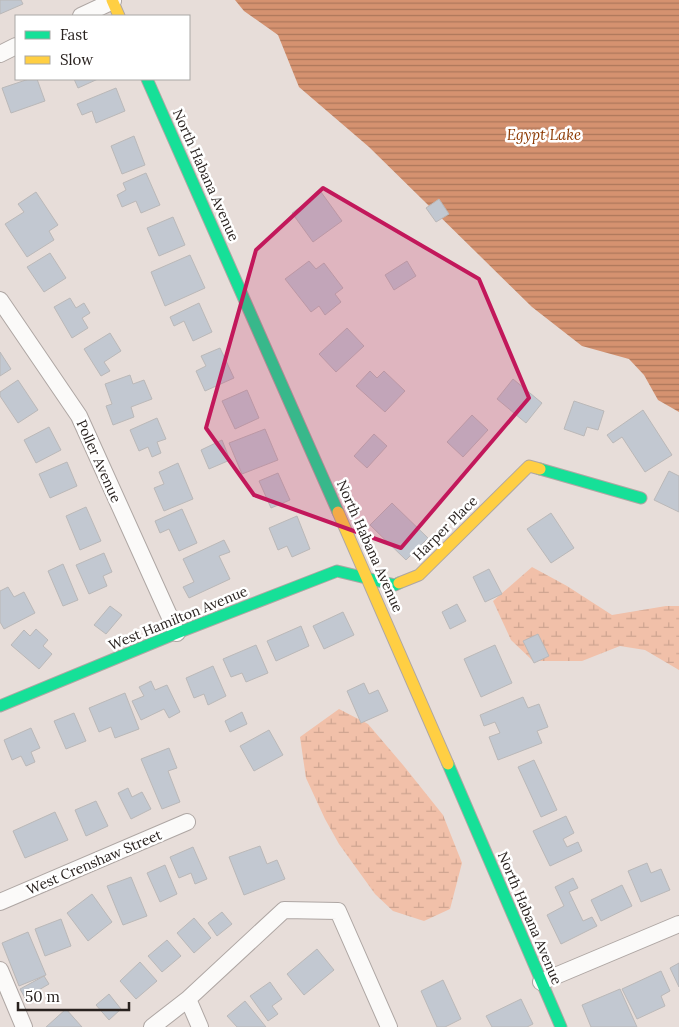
<svg xmlns="http://www.w3.org/2000/svg" width="679" height="1027" font-family="Lora,serif">
<style>
.wetland{fill:url(#wetland-marsh)}
.water{fill:url(#water-rules)}
.building{fill:#c2c8d1;stroke:#bab8b8}
.lines{fill:none;stroke-linecap:round;stroke-linejoin:round}
.street-casing{stroke:#aea6a3;stroke-width:18}
.fast-casing{stroke:#aea6a3;stroke-width:13}
.slow-casing{stroke:#aea6a3;stroke-width:13}
.street{stroke:#fbfaf9;stroke-width:16}
.fast{stroke:#16e098;stroke-width:11}
.slow{stroke:#ffcf43;stroke-width:11}
.marked{fill:#c2185b;fill-opacity:0.2;stroke:#c2185b;stroke-width:4;stroke-linejoin:round}
.labels{text-anchor:middle;dominant-baseline:central;stroke-width:5;stroke-linejoin:round;paint-order:stroke}
.street-label{font-size:14px;fill:#29221f;stroke:#fff}
.water-label{font-size:15px;font-style:italic;fill:#8c3800;stroke:#fff}
</style>
<defs>
<pattern id="wetland-marsh" width="20" height="14" patternUnits="userSpaceOnUse" patternTransform="scale(1.25)"><rect width="20" height="14" fill="#f1c0a9"/><path d="M1 5h8M5 5V1M11 12h8M15 12V8" fill="none" stroke="#cfa591"/></pattern>
<pattern id="water-rules" width="6" height="5" patternUnits="userSpaceOnUse" patternTransform="scale(1.25)"><rect width="6" height="5" fill="#d59270"/><path d="M0 2.5h6" fill="none" stroke="#ad775b"/></pattern>
</defs>
<rect width="100%" height="100%" fill="#e7ddd9"/>
<!-- wetland -->
<path class="wetland" d="M532,567L567,586L612,615L666,606H679V670L645,650L620,646L582,661H533L511,640L493,601Z
M339,709L368,724L403,765L443,815L462,863L450,909L424,921L393,911L375,894L339,844L325,819L306,778L300,737Z"/>
<!-- water -->
<path class="water" d="M235,0H679V412L658,400L644,375L629,359L582,346L532,307L369,147L299,87L278,35L244,11Z"/>
<!-- building -->
<path class="building" d="M0,0H21L23,4L0,14Z
M29,79H37L45,101L11,113L2,88Z
M74,79H98L78,88Z
M116,88L125,111L96,123L92,111L82,115L77,104Z
M134,136L145,165L122,174L111,146Z
M146,173L160,205L141,213L136,201L122,207L117,195L126,190L123,183Z
M36,192L58,225L49,231L54,240L27,257L5,224L24,212L18,204Z
M321,192L342,221L313,242L292,213Z
M439,199L449,214L436,222L426,208Z
M173,217L185,245L159,256L147,228Z
M50,253L66,278L44,292L27,267Z
M190,255L205,288L165,306L151,272Z
M309,261L316,269L324,263L343,288L335,294L341,302L325,315L319,306L311,312L285,279Z
M407,261L416,276L394,290L385,275Z
M70,298L76,308L84,303L90,313L82,318L88,328L72,338L54,307Z
M199,303L212,332L193,341L184,321L174,326L170,317Z
M347,328L364,346L336,372L319,354Z
M110,333L121,351L104,362L110,371L101,376L84,349Z
M220,348L234,378L205,391L196,371L206,366L201,356Z
M0,352L11,369L0,376Z
M370,371L377,378L384,371L405,391L385,412L356,386Z
M130,375L133,384L144,380L152,399L131,407L134,417L113,425L106,406L112,404L105,384Z
M513,379L542,403L526,423L497,399Z
M18,380L38,410L18,423L0,396V392Z
M247,390L259,418L235,429L222,401Z
M574,401L604,411L598,430L587,427L584,436L564,429Z
M643,410L672,455L645,472L622,437L613,443L607,435Z
M472,415L488,430L463,457L447,442Z
M157,418L166,439L157,442L161,453L152,457L148,447L139,451L130,430Z
M49,427L61,450L36,463L24,440Z
M265,429L278,460L242,474L229,443Z
M374,434L387,446L367,468L354,456Z
M222,440L230,460L209,469L201,450Z
M67,462L77,486L50,498L39,474Z
M178,463L193,499L164,511L154,488L164,484L159,472Z
M669,471L679,476V512L654,500Z
M278,473L290,500L271,508L259,481Z
M392,503L428,538L406,560L370,525Z
M86,507L101,541L80,550L66,516Z
M182,509L197,543L179,551L169,529L160,533L155,521Z
M551,513L574,548L551,563L527,529Z
M297,516L310,549L292,557L287,546L278,550L269,528Z
M224,540L230,552L219,556L230,579L189,598L183,587L194,582L183,559Z
M104,553L112,572L103,576L107,586L89,594L76,565Z
M63,564L78,600L63,606L48,571Z
M489,569L502,594L485,602L473,577Z
M8,587L14,597L24,592L35,613L4,629L0,622V591Z
M457,604L466,621L450,629L442,612Z
M110,606L122,615L106,634L94,625Z
M343,612L354,635L324,649L313,626Z
M301,626L309,646L276,661L267,641Z
M36,629L48,640L43,646L52,654L39,669L11,645L24,630L30,636Z
M538,634L549,656L534,663L523,641Z
M256,645L268,673L246,682L242,673L231,677L223,659Z
M495,645L512,683L481,697L464,659Z
M213,666L226,696L208,705L204,694L194,698L186,678Z
M151,681L155,690L167,685L180,712L169,718L164,709L141,720L132,701L144,696L139,687Z
M364,683L369,694L378,690L388,711L361,723L347,691Z
M125,693L139,729L115,738L111,727L99,732L89,708Z
M523,697L528,708L539,704L548,727L537,731L542,743L498,760L489,737L500,733L495,722L484,726L480,715Z
M242,712L247,724L230,732L225,721Z
M74,713L86,741L66,749L54,721Z
M31,728L40,748L31,752L35,762L26,766L21,756L12,760L4,740Z
M269,730L283,755L254,771L240,746Z
M169,748L177,768L168,771L180,802L162,809L141,759Z
M534,760L557,810L541,817L518,767Z
M128,788L132,797L142,792L151,809L131,819L118,793Z
M96,801L108,826L86,836L75,810Z
M55,812L68,840L25,858L13,831Z
M566,816L574,833L563,839L567,847L578,842L582,851L550,866L533,831Z
M260,846L267,864L277,860L285,879L244,895L229,857Z
M193,847L207,879L195,884L191,873L179,878L170,857Z
M647,863L651,873L661,869L670,890L641,902L628,871Z
M165,865L177,894L160,902L147,873Z
M131,877L147,916L123,925L107,886Z
M573,878L578,888L569,892L583,921L592,917L597,926L561,944L547,915L564,906L555,887Z
M622,885L632,906L601,921L591,900Z
M92,894L112,922L88,941L67,913Z
M222,912L232,924L217,936L208,923Z
M194,918L211,938L194,953L177,933Z
M61,919L71,946L45,956L35,929Z
M28,932L46,975L19,986L2,943Z
M167,940L181,956L162,972L148,956Z
M317,949L334,970L304,995L287,974Z
M140,962L157,981L136,999L120,981Z
M679,963V987L670,968Z
M661,971L670,991L661,996L665,1006L637,1019L622,989Z
M44,976L49,984L25,998L20,989Z
M443,980L461,1019L445,1027H437L421,991Z
M270,982L282,999L272,1006L278,1014L268,1021L250,996Z
M620,989L637,1027H591L582,1005Z
M109,994L121,1009L109,1020L96,1005Z
M521,999L533,1024L527,1027H492L486,1016Z
M245,1001L266,1027H237L227,1016Z
M66,1009L82,1027H46Z"/>
<g class="lines">
<!-- street casing -->
<g class="street-casing">
<path id="street" d="M81,16L113,1
M0,54L16,46
M0,300L79,416L177,633
M0,902L187,822
M0,970L24,1027
M541,982L679,924
M188,999L200,1027
M152,1027L188,999L284,910L338,911L389,1027"/>
</g>
<!-- fast casing -->
<g class="fast-casing">
<path id="fast" d="M147,79L338,512
M540,469L641,498
M0,706L177,633L337,571L395,585L399,583
M448,764L561,1027"/>
</g>
<!-- slow casing -->
<g class="slow-casing">
<path id="slow" d="M112,0L119,16
M338,512L448,764
M399,583L419,575L529,466L540,469"/>
</g>
<!-- street -->
<use href="#street" class="street"/>
<!-- fast -->
<use href="#fast" class="fast"/>
<!-- slow -->
<use href="#slow" class="slow"/>
</g>
<!-- marked area -->
<path class="marked" d="M323,188L479,279L529,398L401,548L254,495L206,428L256,250Z"/>
<g class="labels">
<!-- street labels -->
<g class="street-label">
<text transform="translate(206 175) rotate(66)">North Habana Avenue</text>
<text transform="translate(99 461) rotate(66)">Poller Avenue</text>
<text transform="translate(445 528) rotate(-45)">Harper Place</text>
<text transform="translate(370 546) rotate(66)">North Habana Avenue</text>
<text transform="translate(178 618) rotate(-22)">West Hamilton Avenue</text>
<text transform="translate(94 862) rotate(-23)">West Crenshaw Street</text>
<text transform="translate(530 918) rotate(67)">North Habana Avenue</text>
</g>
<!-- water labels -->
<g class="water-label">
<text x="544" y="134">Egypt Lake</text>
</g>
</g>
<!-- legend -->
<rect x="15" y="15" width="175" height="65" fill="#ffffff" stroke="#a9a7a5"/>
<rect x="25" y="31" width="25" height="8" fill="#16e098" stroke="#a9a7a5"/>
<text x="60" y="40" font-size="15" fill="#29221f">Fast</text>
<rect x="25" y="56" width="25" height="8" fill="#ffcf43" stroke="#a9a7a5"/>
<text x="60" y="65" font-size="15" fill="#29221f">Slow</text>
<!-- scale -->
<path d="M18 1002v8h111v-8" fill="none" stroke="#29221f" stroke-width="2.5"/>
<text x="25" y="1002" font-size="15" fill="#29221f" stroke="#ffffff" stroke-width="4" paint-order="stroke">50 m</text>
</svg>
